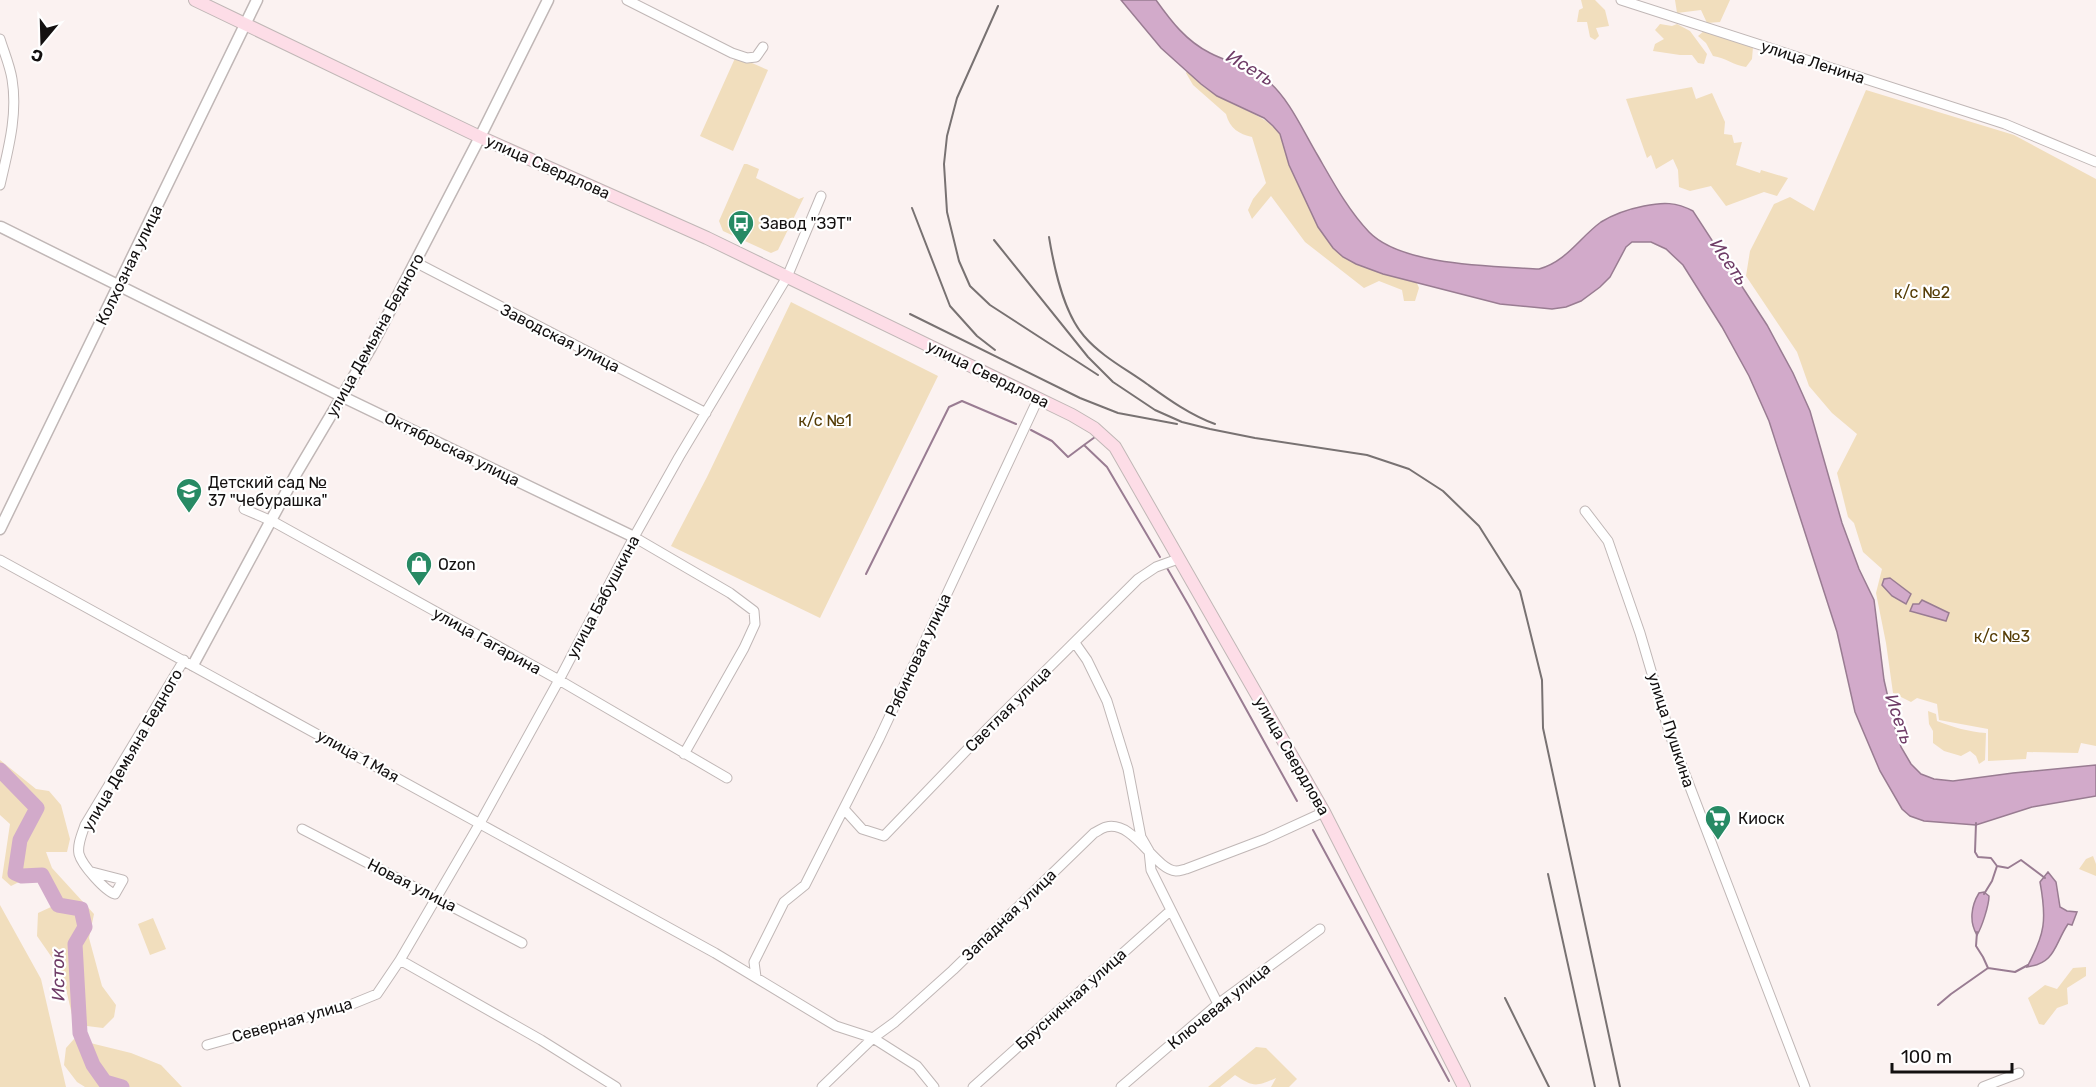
<svg xmlns="http://www.w3.org/2000/svg" width="2096" height="1087" font-family="Rubik,sans-serif">
<style>
.green{fill:#f1debd}
.water{fill:#d2aaca;stroke:#997c92;stroke-width:1.5}
.lines{fill:none;stroke-linecap:round;stroke-linejoin:round}
.stream{stroke:#997c92;stroke-width:2}
.river{stroke:#d2aaca;stroke-width:15}
.minor-casing{stroke:#c0b7b6;stroke-width:11}
.tertiary-casing{stroke:#c0b7b6;stroke-width:13}
.secondary-casing{stroke:#c0b7b6;stroke-width:14}
.minor{stroke:#fff;stroke-width:9}
.tertiary{stroke:#fff;stroke-width:10}
.secondary{stroke:#fddde7;stroke-width:12}
.rail{stroke:#787272;stroke-width:2}
.labels{text-anchor:middle;dominant-baseline:central;stroke-width:4.5;stroke-linejoin:round;paint-order:stroke}
.street-label{font-size:16px;fill:#131010;stroke:#fff}
.poi-label{font-size:16px;fill:#131010;stroke:#fff;text-anchor:start}
.park-label{font-size:16px;fill:#563d06;stroke:#fff}
.water-label{font-size:18px;font-style:italic;fill:#6f3c67;stroke:#fff}
</style>
<rect width="100%" height="100%" fill="#fbf2f1"/>
<!-- green -->
<path class="green" d="M1581,0H1595L1605,10L1609,26L1596,28L1599,36L1595,40L1590,37L1587,22H1577L1579,10L1583,8Z
M1675,0H1730L1720,22L1707,23L1701,10L1677,13Z
M1660,24L1672,26L1677,24L1690,31L1707,54L1704,64L1698,63L1692,55H1680L1653,51L1655,44L1664,39L1655,30Z
M1704,31L1753,47L1752,59L1746,67C1733,65 1726,58 1713,56L1706,43L1698,36Z
M736,56L768,70L733,151L700,136Z
M1187,71C1196,80 1205,89 1216,95C1238,109 1263,113 1280,134L1318,227L1356,264L1383,274L1416,281L1419,288L1415,301H1404L1402,290L1379,281L1364,288L1305,242L1271,196L1252,219L1248,210L1253,199L1266,183L1252,137C1239,134 1230,129 1226,114L1193,85L1186,73Z
M1692,87L1696,99L1712,93L1725,122L1724,134L1732,135L1734,143L1742,142L1736,165L1760,173L1761,170L1788,178L1777,196L1764,192L1726,206L1711,186L1690,191L1679,187L1678,170L1673,159L1656,169L1651,155L1647,158L1626,99Z
M1866,90L2014,135L2096,179V746L2081,743L2078,753L2027,752L2026,759L1988,761V729L1939,720L1937,704L1917,698L1911,702L1893,693L1886,643L1876,593L1882,569L1863,552L1854,523L1848,517L1837,473L1857,434L1832,413L1809,386L1797,352L1746,276L1750,251L1774,204L1790,197L1814,211Z
M744,164H747L759,169L756,178L799,199L804,197L778,250L771,253L723,231L719,221Z
M791,302L938,376L820,618L671,546L707,477Z
M1928,711L1936,714L1937,721C1953,727 1969,732 1986,733L1985,760L1979,764L1976,756L1970,751L1961,756L1944,751L1933,743V731L1929,724Z
M0,760L36,789L49,791L61,805L70,839L67,852H46L52,868L94,914L89,938L102,986L116,1005L114,1017L103,1028L79,1025L73,1019L62,972L37,936L38,913L51,907L41,881L25,879L11,886L2,878L10,824L0,815Z
M2093,856L2096,864V876L2079,869L2086,859Z
M0,905L41,979L66,1087H0Z
M153,918L166,949L150,955L138,924Z
M2086,967V976L2067,988L2068,1004L2057,1008L2044,1025L2039,1024L2028,998L2045,985L2057,989L2073,968Z
M74,1039L131,1053L161,1065L182,1087H85L77,1082L64,1065L66,1048Z
M1256,1047L1266,1048L1297,1079L1289,1087H1271L1276,1078C1256,1087 1253,1087 1235,1075L1220,1087H1208Z"/>
<!-- water -->
<path class="water" d="M1121,0H1156C1171,21 1186,41 1210,53C1229,63 1252,67 1268,81C1290,100 1303,131 1318,156C1333,182 1348,210 1369,232C1402,266 1493,266 1539,269C1567,261 1579,238 1601,222C1614,214 1629,209 1644,206C1663,202 1676,202 1693,211L1767,325L1793,373L1810,411L1842,523L1859,569L1874,600L1884,680L1895,728L1901,747L1911,764L1921,774L1934,779L1953,781L2013,773L2096,765V796L2032,807L1976,825L1924,821L1910,816L1902,809L1880,771L1855,712L1837,632L1769,421L1749,376L1722,327L1683,265L1666,249L1651,242H1632L1626,247L1610,277L1600,287L1581,301L1566,307L1552,309L1500,304L1383,274L1356,264L1343,257L1333,248L1318,227L1289,165L1280,134L1273,126L1264,118L1217,96L1201,84L1161,48Z
M1890,578L1911,594L1906,604L1892,596L1882,585L1884,579Z
M1922,600L1949,613L1946,621L1910,611L1913,604H1919Z
M2048,872L2056,882L2060,907L2067,911L2077,912L2072,925L2068,924C2054,945 2056,963 2027,967C2045,934 2047,920 2040,882Z
M1984,892L1989,896C1989,905 1982,927 1977,935C1969,922 1971,906 1979,893Z"/>
<g class="lines">
<!-- stream -->
<path class="stream" d="M1031,430L1052,441L1068,457L1084,445
M1095,437L1084,445L1107,467L1160,557
M1167,568L1189,606L1297,801
M866,574L949,407L962,401L1016,424
M1976,823L1975,852L1978,857L1991,858L1997,866L1992,881L1984,894
M1313,830L1449,1081
M1997,866L2008,868L2021,860L2045,878
M1977,932L1976,946L1983,957L1988,968
M1938,1005L1951,994L1988,968L2015,972L2028,965"/>
<!-- river -->
<path class="river" d="M0,770L37,808L20,840L15,873L22,876L42,875L58,905L81,909L85,927L75,944L80,1033L93,1065L105,1082L122,1087"/>
<!-- minor casing -->
<g class="minor-casing">
<path id="minor" d="M627,0L732,53L747,58L756,57L763,47
M1621,0L2005,124L2096,162
M0,39C4,52 10,66 12,79C18,115 8,150 0,185
M415,262L706,413
M244,509L274,522L559,680L727,778
M1585,511L1608,541L1640,633L1670,735L1805,1087
M634,537L730,593L754,611L755,624L744,648L684,754
M0,560L715,953L836,1026L873,1038L917,1066L934,1087
M1075,643L1087,660L1107,701L1128,769L1141,837L1149,851L1151,870L1218,1004
M844,809L862,829L884,836L989,727L1138,579L1156,567L1178,559
M302,829L522,943
M92,872L123,880L115,894C105,891 82,865 79,854C77,845 82,834 85,825L184,660
M400,960L541,1040L616,1087
M756,977L754,962L784,902L805,885L879,739L1038,399
M207,1045L350,1005L377,994L400,960L480,823L559,680L634,537L679,457L787,277L821,196
M822,1087L873,1038L895,1022L953,970L1094,833C1098,831 1102,828 1106,827C1134,820 1154,869 1176,871C1179,871 1182,870 1186,869L1265,839L1324,812
M973,1087L1170,911
M1121,1087L1218,1004L1320,929
M1983,1087L2019,1073"/>
</g>
<!-- tertiary casing -->
<g class="tertiary-casing">
<path id="tertiary" d="M1,227L343,397L634,537
M0,529L257,0
M193,665L296,474L370,349L480,137L548,0"/>
</g>
<!-- secondary casing -->
<g class="secondary-casing">
<path id="secondary" d="M195,0L480,137L707,238L1072,415L1094,428L1115,447L1324,812L1464,1087"/>
</g>
<!-- minor -->
<use href="#minor" class="minor"/>
<!-- tertiary -->
<use href="#tertiary" class="tertiary"/>
<!-- secondary -->
<use href="#secondary" class="secondary"/>
<!-- rail -->
<path class="rail" d="M998,6L957,98L947,136L944,164L947,212L959,261L970,286L990,305L1098,375
M912,208L950,306L977,336L995,350
M1049,237C1054,267 1063,312 1084,336C1101,356 1126,369 1147,384C1168,399 1190,415 1215,424
M994,240L1088,357L1113,382L1155,410L1182,422L1210,429L1255,438L1367,455L1409,469L1443,491L1479,526L1520,591L1542,680L1543,728L1620,1087
M910,314L1080,398L1118,413L1177,424
M1548,874L1595,1087
M1505,998L1549,1087"/>
</g>
<!-- icons -->
<defs>
<g id="bus-pin" transform="scale(1.35)"><path d="M0 17L-7.5 6A9.5 9.5 0 1 1 7.5 6Z" fill="#278a64" stroke="#fff"/><path d="M-5-6H5V4H4V6H2V4H-2V6H-4V4H-5ZM-3.5-4V0h7V-4ZM-3.5 1.2v1.5H-2V1.2ZM2 1.2v1.5H3.5V1.2Z" fill="#fff"/></g>
<g id="school-pin" transform="scale(1.35)"><path d="M0 17L-7.5 6A9.5 9.5 0 1 1 7.5 6Z" fill="#278a64" stroke="#fff"/><path d="M0-5L7-2L0 1L-7-2ZM-4 1L0 2.5L4 1V4Q0 6-4 4Z" fill="#fff"/></g>
<g id="shop-pin" transform="scale(1.35)"><path d="M0 17L-7.5 6A9.5 9.5 0 1 1 7.5 6Z" fill="#278a64" stroke="#fff"/><path d="M-5-2.5h2.3a2.7 3.5 0 0 1 5.4 0H5L5.5 6h-11ZM-1.5-2.5h3a1.5 2.3 0 0 0-3 0Z" fill="#fff"/></g>
<g id="supermarket-pin" transform="scale(1.35)"><path d="M0 17L-7.5 6A9.5 9.5 0 1 1 7.5 6Z" fill="#278a64" stroke="#fff"/><path d="M-6-5.5h2.5l.6 2H6L4.5 2H-2.5L-4.4-4H-6ZM-1.5 3.2a1.3 1.3 0 1 0 .1 0ZM3 3.2a1.3 1.3 0 1 0 .1 0Z" fill="#fff"/></g>
</defs>
<g fill-rule="evenodd">
<use href="#bus-pin" x="741" y="223"/>
<use href="#school-pin" x="189" y="491"/>
<use href="#shop-pin" x="419" y="564"/>
<use href="#supermarket-pin" x="1718" y="818"/>
</g>
<g class="labels">
<!-- street labels -->
<g class="street-label">
<text transform="translate(1813 62) rotate(18)">улица Ленина</text>
<text transform="translate(548 167) rotate(24)">улица Свердлова</text>
<text transform="translate(129 265) rotate(-64)">Колхозная улица</text>
<text transform="translate(375 335) rotate(-61)">улица Демьяна Бедного</text>
<text transform="translate(560 338) rotate(27)">Заводская улица</text>
<text transform="translate(988 374) rotate(26)">улица Свердлова</text>
<text transform="translate(452 449) rotate(26)">Октябрьская улица</text>
<text transform="translate(603 597) rotate(-62)">улица Бабушкина</text>
<text transform="translate(487 641) rotate(29)">улица Гагарина</text>
<text transform="translate(918 655) rotate(-65)">Рябиновая улица</text>
<text transform="translate(1008 709) rotate(-45)">Светлая улица</text>
<text transform="translate(1671 730) rotate(72)">улица Пушкина</text>
<text transform="translate(132 750) rotate(-60)">улица Демьяна Бедного</text>
<text transform="translate(358 756) rotate(29)">улица 1 Мая</text>
<text transform="translate(1292 756) rotate(60)">улица Свердлова</text>
<text transform="translate(412 885) rotate(27)">Новая улица</text>
<text transform="translate(1009 915) rotate(-44)">Западная улица</text>
<text transform="translate(1071 999) rotate(-42)">Брусничная улица</text>
<text transform="translate(1219 1006) rotate(-39)">Ключевая улица</text>
<text transform="translate(292 1020) rotate(-16)">Северная улица</text>
</g>
<!-- poi labels -->
<g class="poi-label">
<text x="760" y="223">Завод "ЗЭТ"</text>
<text x="208" y="482">Детский сад №<tspan x="208" dy="18">37 "Чебурашка"</tspan></text>
<text x="438" y="564">Ozon</text>
<text x="1738" y="818">Киоск</text>
</g>
<!-- park labels -->
<g class="park-label">
<text x="1922" y="292">к/с №2</text>
<text x="825" y="420">к/с №1</text>
<text x="2002" y="636">к/с №3</text>
</g>
<!-- water labels -->
<g class="water-label">
<text transform="translate(1250 68) rotate(31)">Исеть</text>
<text transform="translate(1729 262) rotate(56)">Исеть</text>
<text transform="translate(1899 719) rotate(71)">Исеть</text>
<text transform="translate(58 975) rotate(-91)">Исток</text>
</g>
</g>
<!-- north arrow -->
<g transform="translate(42 42) rotate(199)" stroke="#ffffff" stroke-width="4.5" paint-order="stroke">
<path d="M0-4.5L10 22L0 15L-10 22Z" fill="#131010"/>
<text y="-9" font-size="16" font-weight="bold" text-anchor="middle" fill="#131010">С</text>
</g>
<!-- scale -->
<path d="M1892 1063v9h120v-9" fill="none" stroke="#131010" stroke-width="3"/>
<text x="1901" y="1063" font-size="18" fill="#131010" stroke="#ffffff" stroke-width="4.5" paint-order="stroke">100 m</text>
</svg>
